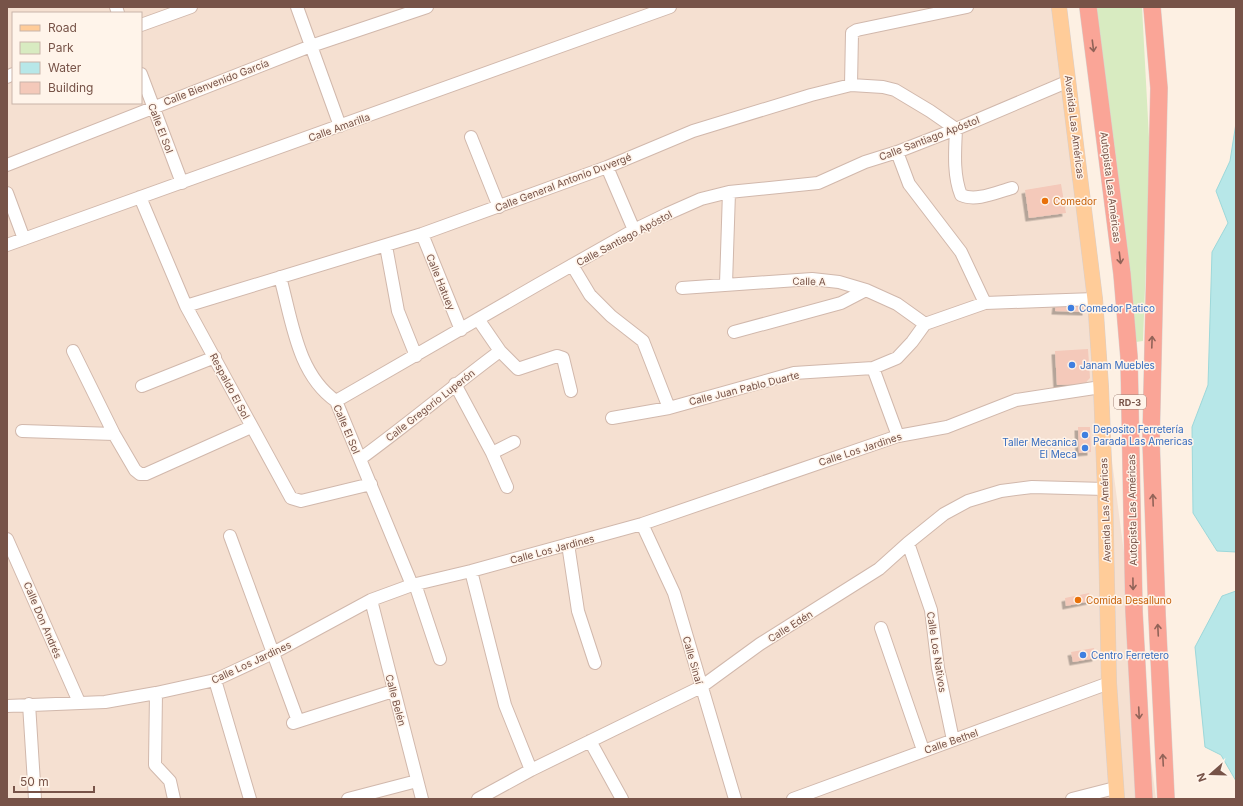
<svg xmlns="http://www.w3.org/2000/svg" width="1243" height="806" font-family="Inter,sans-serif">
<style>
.residential{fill:#f5e0d1;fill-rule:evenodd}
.green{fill:#d8ebc1}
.water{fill:#b7e7e8;stroke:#9dd8da}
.building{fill:#f4c9ba;filter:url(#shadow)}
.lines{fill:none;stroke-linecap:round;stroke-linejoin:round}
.minor-casing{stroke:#d1b8ac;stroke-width:14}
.major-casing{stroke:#d9cfcc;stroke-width:16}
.highway-casing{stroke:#d9cfcc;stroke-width:18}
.minor{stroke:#fff;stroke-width:12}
.major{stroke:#fc9;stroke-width:15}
.highway{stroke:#faa597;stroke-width:17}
.oneway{stroke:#916358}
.food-dot{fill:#e8710a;stroke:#fff4ea;stroke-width:1.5}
.shop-dot{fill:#3f7fe0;stroke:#fff4ea;stroke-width:1.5}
.labels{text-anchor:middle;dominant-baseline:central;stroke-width:3;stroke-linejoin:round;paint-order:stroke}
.shield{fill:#fff4ea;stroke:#a08379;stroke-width:1}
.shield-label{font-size:9px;font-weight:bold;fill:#775348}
.street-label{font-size:10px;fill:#775348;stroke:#fff4ea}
.food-label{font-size:10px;fill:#c56008;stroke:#fff4ea;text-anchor:start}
.shop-label{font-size:10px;fill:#366cbe;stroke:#fff4ea;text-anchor:start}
</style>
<defs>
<filter id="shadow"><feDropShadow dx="-3.5" dy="3.5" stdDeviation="0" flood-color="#0004"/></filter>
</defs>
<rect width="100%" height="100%" fill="#fdf0e3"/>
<!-- residential -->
<path class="residential" d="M7,7H1053L1156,799H7ZM13,13H141V103H13Z"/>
<!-- green -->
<path class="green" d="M1096,7H1142L1150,157L1143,341L1136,342L1116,158Z"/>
<!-- water -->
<path class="water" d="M1236,123V552L1217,551L1193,513L1192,427L1208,385L1212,252L1228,223L1216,191L1230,161Z
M1236,591V781L1221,755L1205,747L1195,647L1222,596Z"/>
<!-- building -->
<path class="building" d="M1061,184L1066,213L1029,218L1025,190Z
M1056,304L1086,305V312L1055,311Z
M1088,349L1090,378L1084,384L1057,385L1055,351Z
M1078,427H1090L1091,452L1079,453Z
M1089,593L1091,601L1066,606L1065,598Z
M1094,648L1096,658L1073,662L1071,652Z"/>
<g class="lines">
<!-- minor casing -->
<g class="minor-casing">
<path id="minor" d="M116,7L118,13
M297,7L340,126
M141,25L191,7
M141,74L182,183
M7,77L13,74
M851,85L852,33L857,30L967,7
M471,137L499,207
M897,152L909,184L961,252L985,303
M7,165L311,46L427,7
M607,167L634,230
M7,193L24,239
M140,197L186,306L291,498L301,501L371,484
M422,234L461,330
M7,245L670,7
M386,246L398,311L416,356
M572,265L590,295L611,316L643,341L669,408
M280,277C292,320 297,374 336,401L412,585
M726,284L729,192
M682,288L812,279L839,282L866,290L897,304L925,324
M186,306L422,234L607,167L693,131L811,95L851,85L883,87L895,90L930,111L956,129C955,151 953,175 961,195C976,202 997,192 1012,188
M478,319L500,351L518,369L557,356L563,358L571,391
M734,332L841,303L866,290
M73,351L114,434L135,470L140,474H146L251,427
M873,368L898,436
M455,384L492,453L507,487
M142,386L215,357
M336,401L537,285L634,230L667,214L701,199L729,192L818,183L865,162L897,152L956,129L1069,81
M612,418L669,408L794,373L873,368L897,358L912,342L925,324L985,303L1095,299
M22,431L114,434
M492,453L514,442
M360,459C408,424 453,386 500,351
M642,524L674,593L735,799
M230,536L298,721
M7,539L79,702
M908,543L931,610L938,668L953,740
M568,544L578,611L595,663
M471,571L505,705L531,770
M415,584L440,659
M371,600L422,799
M881,628L923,750
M215,680L250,799
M156,693L155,765L170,781L174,799
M29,704L35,799
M7,706L105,702L156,693L215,680L273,653L371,600L412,585L471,571L642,524L898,436L947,427L1016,400L1101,387
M293,723L393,691
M590,741L622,799
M348,799L417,781
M478,799L531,770L701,687L760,644L879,569L908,543L944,514L968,501L1001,491L1032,487L1105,489
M793,799L1109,683
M1072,799L1115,788"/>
</g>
<!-- major casing -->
<g class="major-casing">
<path id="major" d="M1059,7L1095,299L1101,387L1105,489L1109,683L1117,799"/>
</g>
<!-- highway casing -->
<g class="highway-casing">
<path id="highway" d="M1088,7L1122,274L1129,357L1134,612L1144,799
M1152,7L1159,88L1151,440L1157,615L1166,799"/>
</g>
<!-- minor -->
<use href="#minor" class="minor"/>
<!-- major -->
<use href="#major" class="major"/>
<!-- highway -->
<use href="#highway" class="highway"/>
</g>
<!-- one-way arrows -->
<defs><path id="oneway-shaft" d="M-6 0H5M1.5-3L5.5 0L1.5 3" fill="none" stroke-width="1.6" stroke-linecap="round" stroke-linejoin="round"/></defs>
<g class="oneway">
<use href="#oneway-shaft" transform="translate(1093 46) rotate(83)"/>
<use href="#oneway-shaft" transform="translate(1120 258) rotate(83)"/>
<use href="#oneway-shaft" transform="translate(1152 342) rotate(-88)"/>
<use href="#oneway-shaft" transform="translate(1153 500) rotate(-92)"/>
<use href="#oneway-shaft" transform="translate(1133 584) rotate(89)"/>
<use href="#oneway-shaft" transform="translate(1158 630) rotate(-93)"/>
<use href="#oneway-shaft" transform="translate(1139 713) rotate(87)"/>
<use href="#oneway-shaft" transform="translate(1163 760) rotate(-93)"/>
</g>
<!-- markers -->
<g class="food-dot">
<circle cx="1045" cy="201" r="4"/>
<circle cx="1078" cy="600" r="4"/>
</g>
<g class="shop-dot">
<circle cx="1071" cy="308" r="4"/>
<circle cx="1072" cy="365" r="4"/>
<circle cx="1085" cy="435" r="4"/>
<circle cx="1085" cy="448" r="4"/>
<circle cx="1083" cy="655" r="4"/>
</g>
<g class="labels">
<!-- shield labels -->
<rect class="shield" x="1114" y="395" width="32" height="14" rx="3"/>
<g class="shield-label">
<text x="1130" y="402">RD-3</text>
</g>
<!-- street labels -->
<g class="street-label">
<text transform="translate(216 82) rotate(-21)">Calle Bienvenido García</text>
<text transform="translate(339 127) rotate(-20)">Calle Amarilla</text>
<text transform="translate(1075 127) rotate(83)">Avenida Las Américas</text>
<text transform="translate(161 128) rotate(69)">Calle El Sol</text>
<text transform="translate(929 138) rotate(-21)">Calle Santiago Apóstol</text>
<text transform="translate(563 182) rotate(-21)">Calle General Antonio Duvergé</text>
<text transform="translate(1111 187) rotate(83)">Autopista Las Américas</text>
<text transform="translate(624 238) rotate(-28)">Calle Santiago Apóstol</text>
<text transform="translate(809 281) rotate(1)">Calle A</text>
<text transform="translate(441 282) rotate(68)">Calle Hatuey</text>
<text transform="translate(230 386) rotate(62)">Respaldo El Sol</text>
<text transform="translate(744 388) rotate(-14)">Calle Juan Pablo Duarte</text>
<text transform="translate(430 405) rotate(-38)">Calle Gregorio Luperón</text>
<text transform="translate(347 429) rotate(67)">Calle El Sol</text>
<text transform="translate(860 449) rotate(-18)">Calle Los Jardines</text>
<text transform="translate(1105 510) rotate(-92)">Avenida Las Américas</text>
<text transform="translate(1132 510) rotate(-91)">Autopista Las Américas</text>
<text transform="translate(552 549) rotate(-15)">Calle Los Jardines</text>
<text transform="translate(43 620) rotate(67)">Calle Don Andrés</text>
<text transform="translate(790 626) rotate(-32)">Calle Edén</text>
<text transform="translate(937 652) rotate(81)">Calle Los Nativos</text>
<text transform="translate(693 660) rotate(74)">Calle Sinaí</text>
<text transform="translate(251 662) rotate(-25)">Calle Los Jardines</text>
<text transform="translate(396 700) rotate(75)">Calle Belén</text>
<text transform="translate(951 741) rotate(-19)">Calle Bethel</text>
</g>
<!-- food labels -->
<g class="food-label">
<text x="1053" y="201">Comedor</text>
<text x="1086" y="600">Comida Desalluno</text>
</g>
<!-- shop labels -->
<g class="shop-label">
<text x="1079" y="308">Comedor Patico</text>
<text x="1080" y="365">Janam Muebles</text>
<text x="1093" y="429">Deposito Ferretería<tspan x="1093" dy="12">Parada Las Americas</tspan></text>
<text x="1077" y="442" text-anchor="end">Taller Mecanica<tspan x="1077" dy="12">El Meca</tspan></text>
<text x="1091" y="655">Centro Ferretero</text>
</g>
</g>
<!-- border -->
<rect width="1243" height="806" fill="none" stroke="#775348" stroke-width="16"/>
<!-- legend -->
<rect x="12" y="12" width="130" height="92" fill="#fff4ea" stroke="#c9b4a9"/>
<rect x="20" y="25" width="20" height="6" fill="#ffcc99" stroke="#c9b4a9"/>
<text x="48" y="32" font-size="12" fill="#775348">Road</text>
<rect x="20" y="42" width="20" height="12" fill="#d8ebc1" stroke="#c9b4a9"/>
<text x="48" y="52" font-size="12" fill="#775348">Park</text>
<rect x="20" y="62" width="20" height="12" fill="#b7e7e8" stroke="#c9b4a9"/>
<text x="48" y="72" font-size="12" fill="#775348">Water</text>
<rect x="20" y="82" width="20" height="12" fill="#f4c9ba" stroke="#c9b4a9"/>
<text x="48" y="92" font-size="12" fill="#775348">Building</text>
<!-- north arrow -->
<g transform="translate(1211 774) rotate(250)" stroke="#fff4ea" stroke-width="3" paint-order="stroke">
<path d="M0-3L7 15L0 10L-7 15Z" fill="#775348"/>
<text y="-6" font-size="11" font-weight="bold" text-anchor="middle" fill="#775348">N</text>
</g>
<!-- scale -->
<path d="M14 786v6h80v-6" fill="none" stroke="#775348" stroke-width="2"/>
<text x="20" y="786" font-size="12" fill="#775348" stroke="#fff4ea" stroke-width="3" paint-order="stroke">50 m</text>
</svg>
